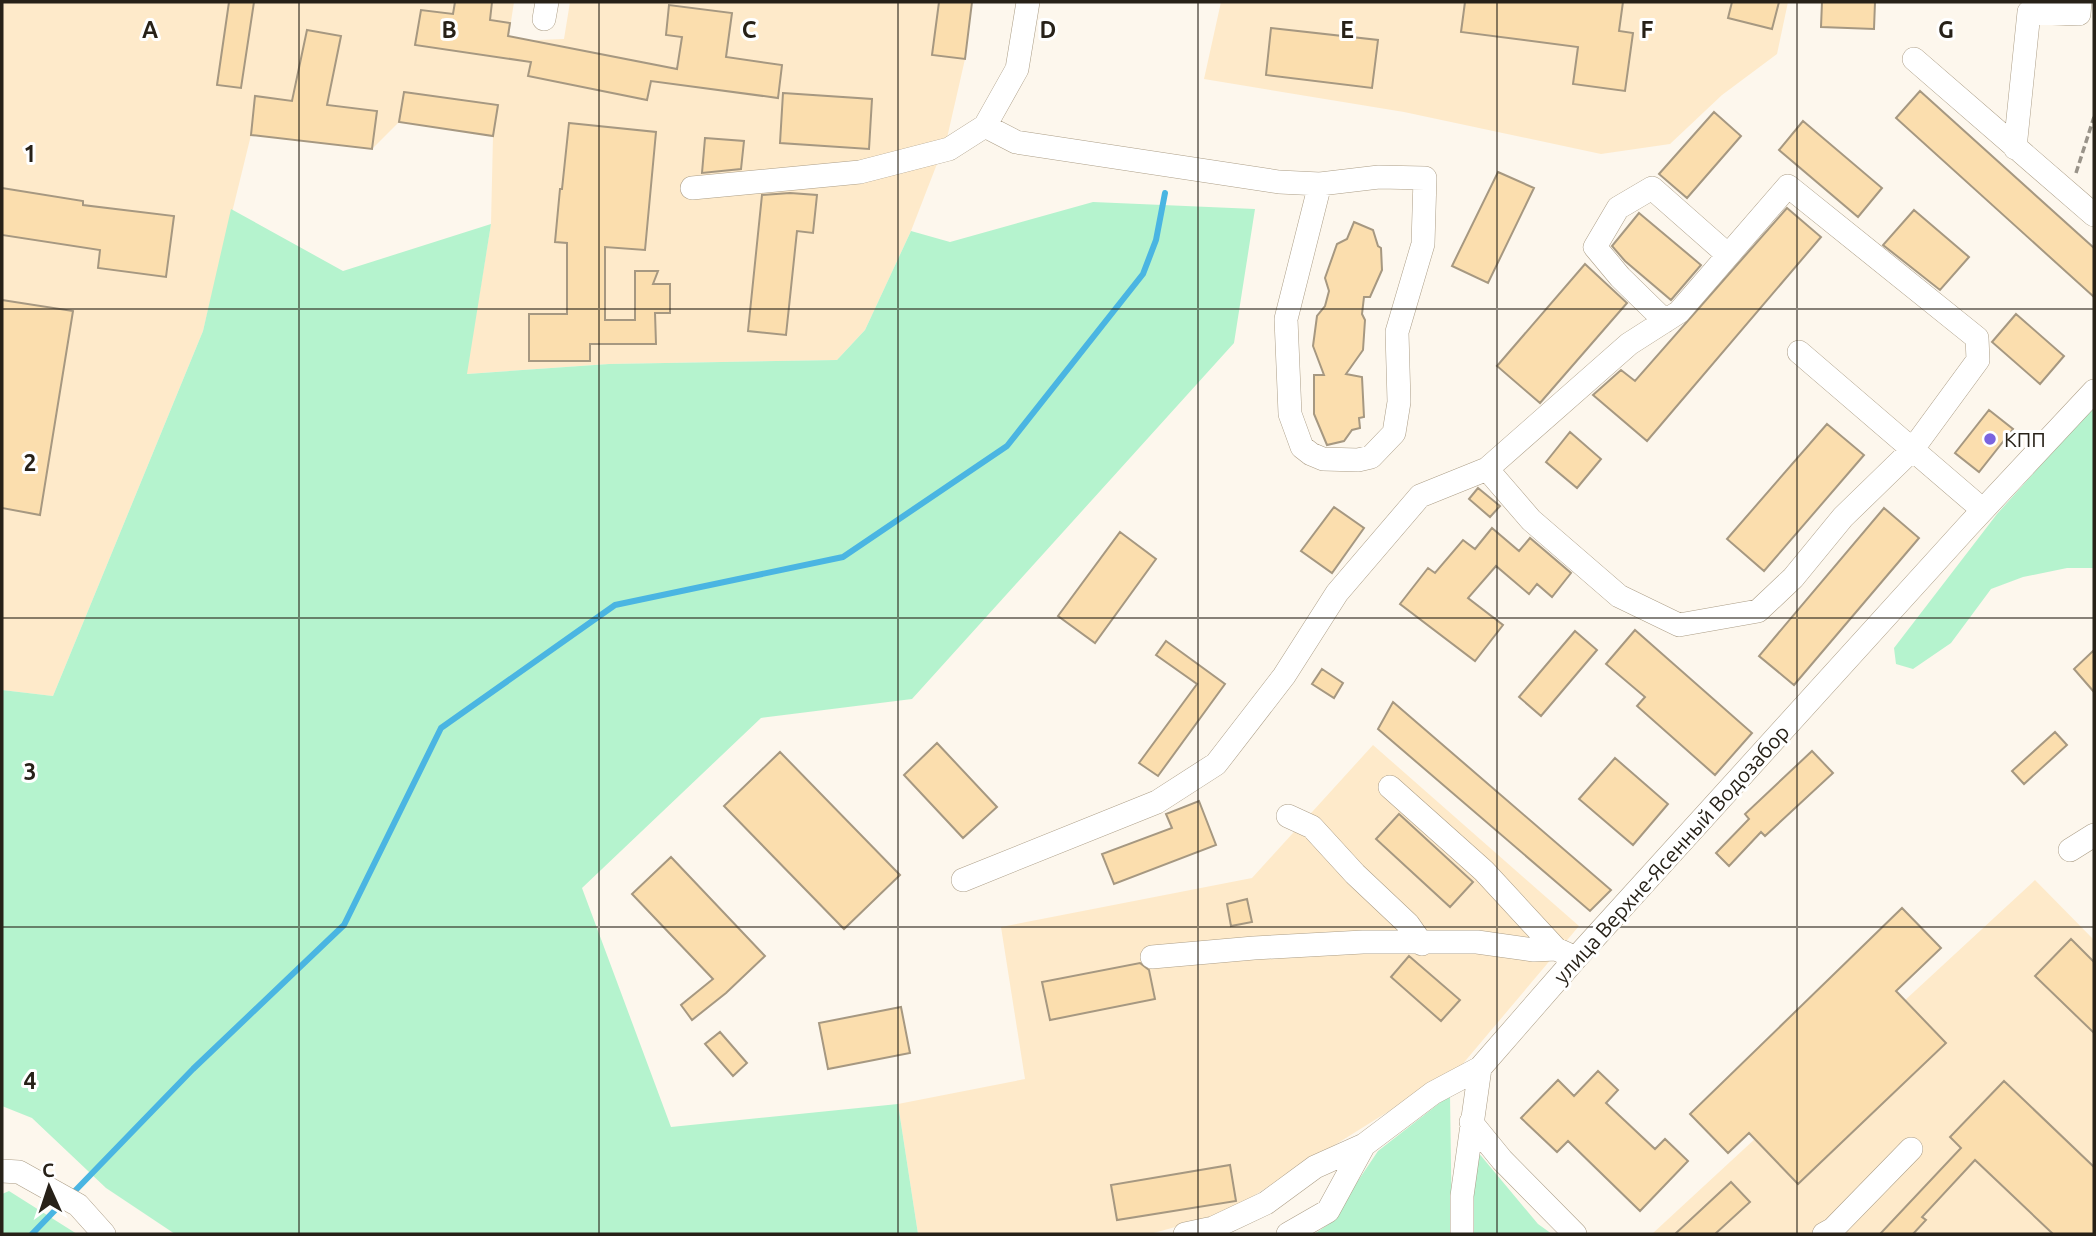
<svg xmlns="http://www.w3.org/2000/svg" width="2096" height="1236" font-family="Ubuntu,sans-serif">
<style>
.built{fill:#feeaca}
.green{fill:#b5f3ce}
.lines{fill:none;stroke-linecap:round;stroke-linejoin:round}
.stream{stroke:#4ab5e2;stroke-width:6}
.building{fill:#fbdeae;stroke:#a69881;stroke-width:2}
.minor-casing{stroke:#ac9e87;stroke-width:24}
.path{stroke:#999389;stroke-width:3.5;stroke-dasharray:7 3.5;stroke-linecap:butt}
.minor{stroke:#fff;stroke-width:23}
.grid{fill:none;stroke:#272118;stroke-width:2;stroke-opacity:0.55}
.poi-dot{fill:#7b64df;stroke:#fff;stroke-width:2.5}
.labels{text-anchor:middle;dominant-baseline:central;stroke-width:6;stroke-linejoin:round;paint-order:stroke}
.poi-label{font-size:21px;fill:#272118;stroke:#fff;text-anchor:start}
.street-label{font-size:21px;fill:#272118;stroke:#fff}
.grid-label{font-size:23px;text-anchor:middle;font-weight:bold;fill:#272118;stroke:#fff;stroke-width:6;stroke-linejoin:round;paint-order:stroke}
</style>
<rect width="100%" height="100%" fill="#fdf7ed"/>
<!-- built -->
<path class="built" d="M2,2H514L508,41L564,39L570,2H972L965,59L947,138L911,231L865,330L837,360L609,364L466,374L491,224L493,136L399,122L372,149L251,135L203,331L53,696L2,690Z
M1221,2H1788L1777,54L1722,95L1670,144L1601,154L1404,112L1204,79Z
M1373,745L1579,926L1461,1066L1226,1213L1150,1234H918L898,1104L1025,1079L1001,927L1252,878Z
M2035,880L2094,940V1234H1652Z"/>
<!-- green -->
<path class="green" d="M1093,202L1255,209L1234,343L912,699L761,718L582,888L671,1127L898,1104L918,1234H175L106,1188L32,1118L2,1106V690L53,696L203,331L231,209L343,271L491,224L467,374L609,364L837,360L865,330L911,231L950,242Z
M2094,406V568H2067L2023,577L1991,589L1951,643L1913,669L1896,664L1894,648L1997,514Z
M1450,1095L1452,1234H1314L1329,1224L1378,1151Z
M1477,1151L1538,1224L1552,1234H1472L1470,1198Z
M9,1191L77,1234H2V1194Z"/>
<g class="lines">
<!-- stream -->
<path class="stream" d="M71,1195L193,1069L344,925L441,728L615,605L843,557L1007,446L1143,274L1156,240L1165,193
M32,1234L63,1202"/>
</g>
<!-- building -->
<path class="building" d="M229,2H254L241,88L217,85Z
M455,2H492L490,20L510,23L508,36L677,69L682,37L666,35L669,5L732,13L726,57L782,65L778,98L651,81L647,100L528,76L531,62L415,45L421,10L453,14Z
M939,2H972L965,59L932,55Z
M1465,2H1623L1619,31L1633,33L1625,91L1573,84L1578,47L1461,32Z
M1732,2H1779L1772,29L1728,18Z
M1822,2H1875L1874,29L1821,27Z
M1271,28L1378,40L1372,88L1266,75Z
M307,30L341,36L327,105L377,111L372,149L251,135L255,96L292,101Z
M1920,91L2094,248V297L1896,118Z
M404,92L498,105L493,136L399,122Z
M783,93L872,99L869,149L780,143Z
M1714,112L1741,136L1687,198L1659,174Z
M1803,121L1882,188L1858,217L1779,150Z
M569,123L656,132L645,250L605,247V320H635V271H658L653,284H670V313H655L656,344H590V361H529V314H567V243L555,242L560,189H562Z
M705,138L744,141L741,169L702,173Z
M1498,172L1534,188L1488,283L1452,266Z
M2,188L83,201V205L174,216L166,277L98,268L100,250L2,235Z
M790,193L817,195L813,233L797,231L786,335L748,331L762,195Z
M1787,208L1821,237L1647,441L1593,395L1621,370L1635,381Z
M1914,210L1969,257L1940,290L1883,245Z
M1639,213L1701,265L1671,300L1625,261L1612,246Z
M1354,222L1373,230L1378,246L1381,248L1382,270L1370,297H1364L1362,314L1365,320L1363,350L1346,374L1362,377L1364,417L1359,418L1360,428L1352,430L1344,441L1327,445L1314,414V375H1324L1313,346L1317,316L1325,306L1329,291L1325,278L1337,244L1347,239Z
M1585,264L1627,303L1540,403L1497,366Z
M2,300L73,311L40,515L2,508Z
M2016,314L2064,356L2040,384L1992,342Z
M1989,410L2013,429L1979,472L1955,453Z
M1827,424L1864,455L1764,571L1727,539Z
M1570,432L1601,459L1577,488L1546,462Z
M1478,488L1500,506L1490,517L1469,499Z
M1334,507L1364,528L1332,573L1301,551Z
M1884,508L1919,538L1794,685L1759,656Z
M1492,528L1519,551L1530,538L1571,573L1552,597L1537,584L1529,594L1496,566L1468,598L1503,625L1475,661L1400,604L1428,568L1435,573L1463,540L1475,549Z
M1120,532L1156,559L1095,643L1058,616Z
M1635,630L1752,733L1715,775L1637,706L1645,697L1606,664Z
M1575,631L1597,650L1541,716L1519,697Z
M1166,641L1225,684L1158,776L1139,763L1197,684L1156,655Z
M2094,650V692L2074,669Z
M1322,669L1343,683L1334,698L1312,684Z
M1393,702L1611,890L1590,911L1378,729Z
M2055,732L2067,745L2024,784L2012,771Z
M937,743L997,807L963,838L904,775Z
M1812,751L1833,773L1765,836L1761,832L1729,866L1716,853L1749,819L1745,814Z
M780,752L900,875L844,929L724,806Z
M1615,758L1668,804L1633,845L1579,799Z
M1199,801L1216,845L1114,884L1102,854L1172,828L1166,814Z
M1399,814L1473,882L1450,907L1376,839Z
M671,857L765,956L726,993L692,1020L681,1005L713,979L632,894Z
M1247,899L1252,922L1231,926L1227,904Z
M1902,908L1941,948L1896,991L1946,1043L1798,1184L1749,1133L1728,1153L1690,1114Z
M2071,939L2094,962V1033L2035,976Z
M1409,956L1460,1000L1441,1021L1391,977Z
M1140,963L1149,970L1155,999L1050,1020L1042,982Z
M901,1007L910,1053L828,1069L819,1023Z
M720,1032L747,1063L733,1076L705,1044Z
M1598,1071L1618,1090L1606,1103L1655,1149L1665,1139L1688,1161L1640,1211L1568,1141L1557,1152L1521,1118L1558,1080L1574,1096Z
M2004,1081L2094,1167V1234H2053L1975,1160L1922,1217L1926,1220L1913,1234H1880L1961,1148L1950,1137Z
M1230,1165L1236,1201L1117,1220L1111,1185Z
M1731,1182L1750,1202L1715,1234H1675Z"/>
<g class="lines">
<!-- minor casing -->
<g class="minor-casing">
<path id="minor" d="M544,19L547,2
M1914,59L2094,215
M985,126L1016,142L1279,182L1320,184L1379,177L1425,178L1423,244L1397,332L1399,402L1394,433L1371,457L1358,460L1323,459L1311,454L1302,447L1290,414L1286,319L1320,184
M2015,148L2029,12L2079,14L2080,2
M692,188L860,172L949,149L985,126L1017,69L1028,2
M1665,321L1620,277L1595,247L1618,208L1652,188L1728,255
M1799,352L1983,510
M1390,787L1484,871L1556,949
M1288,816L1312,827L1355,874L1408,924L1422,944
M2070,850L2094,835
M963,880L1157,802L1216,764L1284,676L1337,593L1420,496L1487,469L1629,344L1679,312L1788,186L1977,338L1978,360L1912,450L1843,517L1793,578L1758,611L1679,625L1619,596L1531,520L1487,469
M1152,957L1254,948L1363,942H1477L1534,950L1556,949L1576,958
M1471,1122L1502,1160L1575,1234
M2,1171L19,1172L78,1205L104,1234
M1185,1234L1213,1228L1266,1203L1315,1167L1364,1145L1433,1093L1480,1068L1576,958L1968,526L2094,391
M1288,1234L1328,1211L1364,1145
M1462,1234V1196L1480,1068
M1824,1234L1833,1229L1911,1149"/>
</g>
<!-- path -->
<path class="path" d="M2076,173L2094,117"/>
<!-- minor -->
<use href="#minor" class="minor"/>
</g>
<!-- grid -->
<path class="grid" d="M299,2V1234M599,2V1234M898,2V1234M1198,2V1234M1497,2V1234M1797,2V1234M2,309H2094M2,618H2094M2,927H2094"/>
<!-- markers -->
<circle class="poi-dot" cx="1990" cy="439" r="7"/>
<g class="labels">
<!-- poi labels -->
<g class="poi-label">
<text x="2004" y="439">КПП</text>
</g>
<!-- street labels -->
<g class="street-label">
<text transform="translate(1671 854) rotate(-48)">улица Верхне-Ясенный Водозабор</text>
</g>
</g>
<g class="grid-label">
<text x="150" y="38">A</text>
<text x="449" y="38">B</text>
<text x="749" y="38">C</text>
<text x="1048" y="38">D</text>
<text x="1347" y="38">E</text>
<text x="1647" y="38">F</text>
<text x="1946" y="38">G</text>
<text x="30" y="162">1</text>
<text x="30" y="471">2</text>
<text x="30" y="780">3</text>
<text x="30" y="1089">4</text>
</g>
<!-- border -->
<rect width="2096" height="1236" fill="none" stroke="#272118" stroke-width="7"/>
<!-- north arrow -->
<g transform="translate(49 1187) rotate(357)" stroke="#ffffff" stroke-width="5" paint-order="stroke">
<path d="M0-5L12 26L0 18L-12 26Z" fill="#272118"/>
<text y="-10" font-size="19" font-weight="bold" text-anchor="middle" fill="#272118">С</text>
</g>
</svg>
